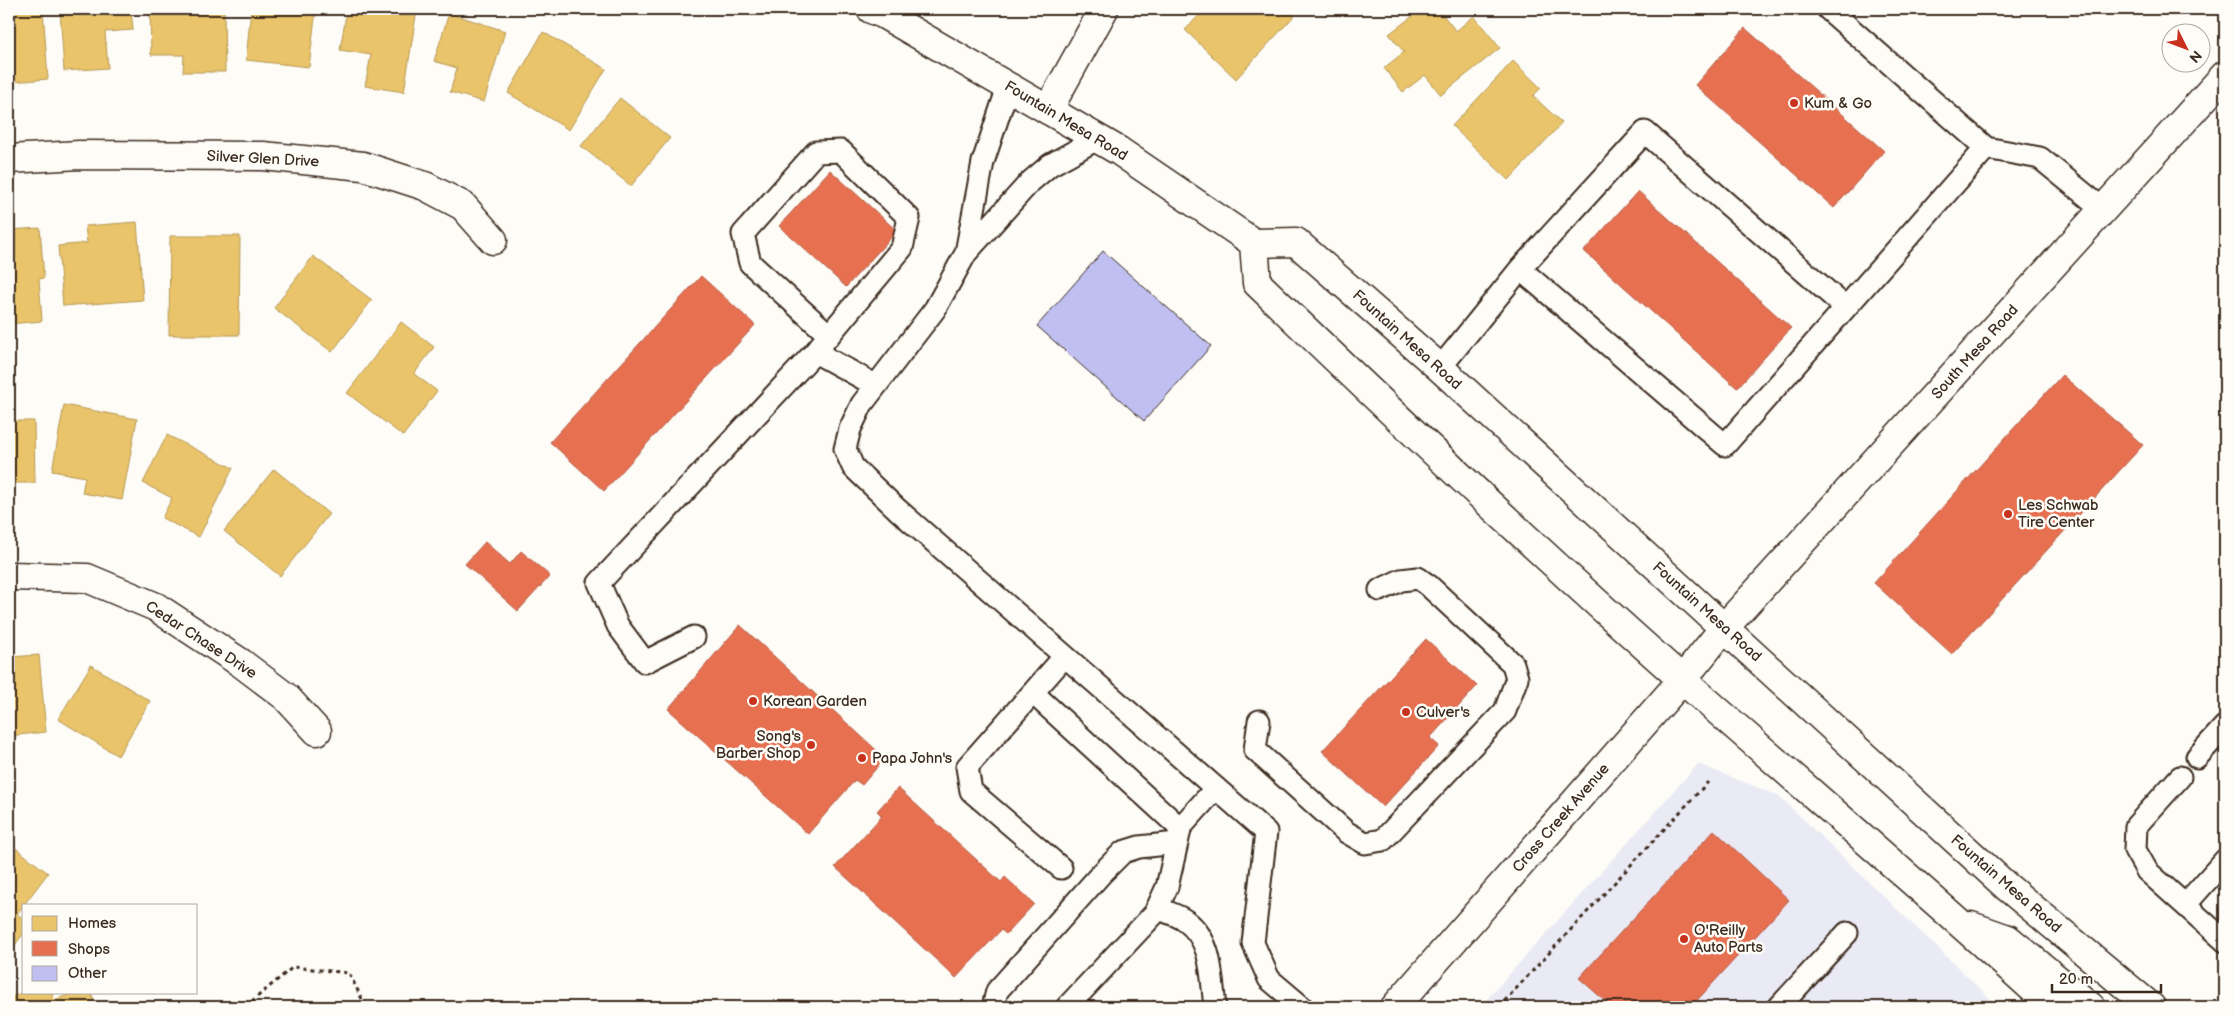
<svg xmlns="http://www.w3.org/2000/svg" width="2234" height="1016" font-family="'Balsamiq Sans',sans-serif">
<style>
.built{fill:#eaeaf5}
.homes{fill:#e9c46a;stroke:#b59653}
.shops{fill:#e76f51;stroke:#b35a42}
.building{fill:#bfbff1;stroke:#3b2a1e}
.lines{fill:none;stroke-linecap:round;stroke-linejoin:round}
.service-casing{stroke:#3b2a1e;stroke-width:25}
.minor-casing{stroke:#3b2a1e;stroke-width:31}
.tertiary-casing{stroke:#3b2a1e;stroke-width:31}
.secondary-casing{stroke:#3b2a1e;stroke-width:31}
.path{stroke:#3b2a1e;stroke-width:3;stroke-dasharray:4 4;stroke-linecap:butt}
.service{stroke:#fdfcf7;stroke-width:21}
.minor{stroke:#fdfcf7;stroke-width:28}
.tertiary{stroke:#fdfcf7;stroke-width:28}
.secondary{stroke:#fdfcf7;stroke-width:28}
.poi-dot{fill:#c8321e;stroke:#fdfcf7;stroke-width:2}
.labels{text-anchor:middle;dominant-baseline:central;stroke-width:5;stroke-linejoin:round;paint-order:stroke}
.poi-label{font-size:15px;fill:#3b2a1e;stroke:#fdfcf7;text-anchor:start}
.street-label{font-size:15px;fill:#3b2a1e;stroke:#fdfcf7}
</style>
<rect width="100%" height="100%" fill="#fdfcf7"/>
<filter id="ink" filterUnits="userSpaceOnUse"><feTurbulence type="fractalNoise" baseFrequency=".02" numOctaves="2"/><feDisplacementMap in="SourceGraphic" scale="10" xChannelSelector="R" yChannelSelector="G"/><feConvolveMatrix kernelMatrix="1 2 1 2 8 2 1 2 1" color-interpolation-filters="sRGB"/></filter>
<g filter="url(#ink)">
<!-- built -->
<path class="built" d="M1698,764L1779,796L1999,1007H1480Z"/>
<!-- homes -->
<path class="homes" d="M9,9H43L48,79L11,82L9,66Z
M60,9H131L133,30L105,32L108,68L64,71Z
M150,9H224L225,72H183L184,55H151Z
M251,9H316L309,67L246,60Z
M347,9H417L404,92L365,86L371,55L340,50Z
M1205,9H1289L1295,15L1236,79L1185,30Z
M1422,9H1438L1456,31L1474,16L1500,48L1441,95L1425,75L1403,92L1384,68L1404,52L1389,34Z
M449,13L505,31L484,102L450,92L457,68L434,61Z
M543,32L606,69L569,130L508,93Z
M1513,61L1541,88L1533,96L1562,123L1509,180L1452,126Z
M620,98L670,138L631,186L581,146Z
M137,222L143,300L63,306L58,246L87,243L85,226Z
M40,228L44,278L39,279L42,321L9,324V230Z
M170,236H240L239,335H169Z
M313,256L372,300L332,352L274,308Z
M401,322L434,347L414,374L437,391L403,436L347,393Z
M64,405L137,419L122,500L82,493L85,477L52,471Z
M9,421H34L35,483H9Z
M167,435L233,468L199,537L162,518L172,498L143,483Z
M274,469L329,514L280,576L224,531Z
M39,655L46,732L9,736V657Z
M91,665L150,701L118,756L58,719Z
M9,843L48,873L17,914L24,919V933L9,953Z
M24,992H52L54,1000L76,992H91L96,1007H14L11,997Z"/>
<!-- shops -->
<path class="shops" d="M1745,28L1884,151L1834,208L1695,85Z
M830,170L897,231L846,287L779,226Z
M1638,191L1791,328L1737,388L1584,251Z
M701,276L755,325L604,491L550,442Z
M2062,375L2143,445L1952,654L1874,583Z
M485,542L510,564L521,551L550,576L518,611L465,564Z
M740,625L885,758L862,785L855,780L808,834L668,709Z
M1426,639L1477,686L1430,738L1439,746L1383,807L1322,751Z
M898,788L1001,882L1005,877L1034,904L1006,934L1001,930L956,978L835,867L882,816L877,811Z
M1714,830L1789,900L1691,1007H1612L1579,978Z
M1153,1000L1161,1007H1147Z"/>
<!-- building -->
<path class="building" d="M1103,251L1211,346L1144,421L1037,326Z"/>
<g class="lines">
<!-- service casing -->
<g class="service-casing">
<path id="service" d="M1828,9L1986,148
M1097,139L1050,165L1030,182L966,253L935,309L862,404L850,429L845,449L853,467L898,510L1266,832L1253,943L1269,979L1302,1007
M966,253L983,162L1008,87
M1520,269L1645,132L1845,307
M815,352L902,248L909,218L841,151L816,152L743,234L750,263L829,335
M1440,368L1520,269L1725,445L1986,148L2040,158L2104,210
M694,637L645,662L618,626L599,583L815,352L875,385
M1033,693L1180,828L1216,788
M1259,721L1255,750L1346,832L1365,843L1383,840L1505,711L1517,678L1513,664L1428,585L1418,578L1401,580L1380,590
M2197,757L2225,726
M2180,777L2136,826L2135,850L2147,871L2225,941
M1061,868L971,791L967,767L1065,656
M2185,905L2225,860
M1157,908C1166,912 1178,915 1186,921C1213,941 1211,976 1215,1007
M993,1007L997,991L1101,874L1123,852L1139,847L1177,843
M1067,1007L1155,913L1167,887L1180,830
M1779,1007L1847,933"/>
</g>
<!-- minor casing -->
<g class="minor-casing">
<path id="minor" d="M1048,110L1104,9
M9,159L79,155L263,156L363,166L425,186L463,206L493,240
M9,576L87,578L156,607L241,663L286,697L317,731"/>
</g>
<!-- tertiary casing -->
<g class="tertiary-casing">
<path id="tertiary" d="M1395,1007L1682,680L1724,628L2225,75"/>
</g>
<!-- secondary casing -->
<g class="secondary-casing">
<path id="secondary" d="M871,9L883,14L1119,151L1254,243L1296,242L1440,368L2006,886L2151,1007
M1254,243L1257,283C1397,418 1538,552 1684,681C1807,790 1932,896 2053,1007
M1971,926L2008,939L2091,1007"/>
</g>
<!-- path -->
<path class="path" d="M245,1007L293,967L349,973L366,1007
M1499,1007L1708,782"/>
<!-- service -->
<use href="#service" class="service"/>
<!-- minor -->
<use href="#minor" class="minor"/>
<!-- tertiary -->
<use href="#tertiary" class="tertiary"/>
<!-- secondary -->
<use href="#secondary" class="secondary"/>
</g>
</g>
<!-- markers -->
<g class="poi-dot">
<circle cx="1794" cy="103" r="5"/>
<circle cx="2008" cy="514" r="5"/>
<circle cx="753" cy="701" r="5"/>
<circle cx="1406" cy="712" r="5"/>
<circle cx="811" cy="745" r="5"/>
<circle cx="862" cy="758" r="5"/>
<circle cx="1684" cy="939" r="5"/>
</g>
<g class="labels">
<!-- poi labels -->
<g class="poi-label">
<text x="1804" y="103">Kum &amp; Go</text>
<text x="2018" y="505">Les Schwab<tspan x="2018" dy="17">Tire Center</tspan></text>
<text x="763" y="701">Korean Garden</text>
<text x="1416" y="712">Culver's</text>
<text x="801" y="736" text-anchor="end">Song's<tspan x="801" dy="17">Barber Shop</tspan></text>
<text x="872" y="758">Papa John's</text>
<text x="1694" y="930">O'Reilly<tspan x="1694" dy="17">Auto Parts</tspan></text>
</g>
<!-- street labels -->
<g class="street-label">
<text transform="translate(1066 121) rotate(31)">Fountain Mesa Road</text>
<text transform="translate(263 159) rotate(3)">Silver Glen Drive</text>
<text transform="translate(1407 340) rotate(42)">Fountain Mesa Road</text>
<text transform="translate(1975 352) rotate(-48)">South Mesa Road</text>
<text transform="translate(1707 612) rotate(42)">Fountain Mesa Road</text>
<text transform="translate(201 640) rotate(33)">Cedar Chase Drive</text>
<text transform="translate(1561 818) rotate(-49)">Cross Creek Avenue</text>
<text transform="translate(2006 884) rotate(41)">Fountain Mesa Road</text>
</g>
</g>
<!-- margin -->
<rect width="2234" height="1016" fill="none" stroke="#fdfcf7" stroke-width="30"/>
<rect x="15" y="15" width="2204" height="986" fill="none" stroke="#3b2a1e" stroke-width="2" filter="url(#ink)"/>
<!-- legend -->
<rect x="22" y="904" width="175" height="90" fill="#fdfcf7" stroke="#afa8a0"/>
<rect x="32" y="916" width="25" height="15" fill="#e9c46a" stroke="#afa8a0"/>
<text x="68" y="928" font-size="15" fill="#3b2a1e">Homes</text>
<rect x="32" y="941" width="25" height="15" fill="#e76f51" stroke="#afa8a0"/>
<text x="68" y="954" font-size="15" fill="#3b2a1e">Shops</text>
<rect x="32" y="966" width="25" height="15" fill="#bfbff1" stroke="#afa8a0"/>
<text x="68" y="978" font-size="15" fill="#3b2a1e">Other</text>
<!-- north arrow -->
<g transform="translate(2186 48) rotate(132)"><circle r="24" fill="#fdfcf7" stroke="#afa8a0"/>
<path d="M0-4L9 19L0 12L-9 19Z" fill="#c8321e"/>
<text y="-8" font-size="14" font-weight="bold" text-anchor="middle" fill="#3b2a1e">N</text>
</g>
<!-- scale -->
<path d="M2052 984v8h109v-8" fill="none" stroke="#3b2a1e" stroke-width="2.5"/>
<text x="2059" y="984" font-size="15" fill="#3b2a1e" stroke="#fdfcf7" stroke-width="4" paint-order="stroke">20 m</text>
</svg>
